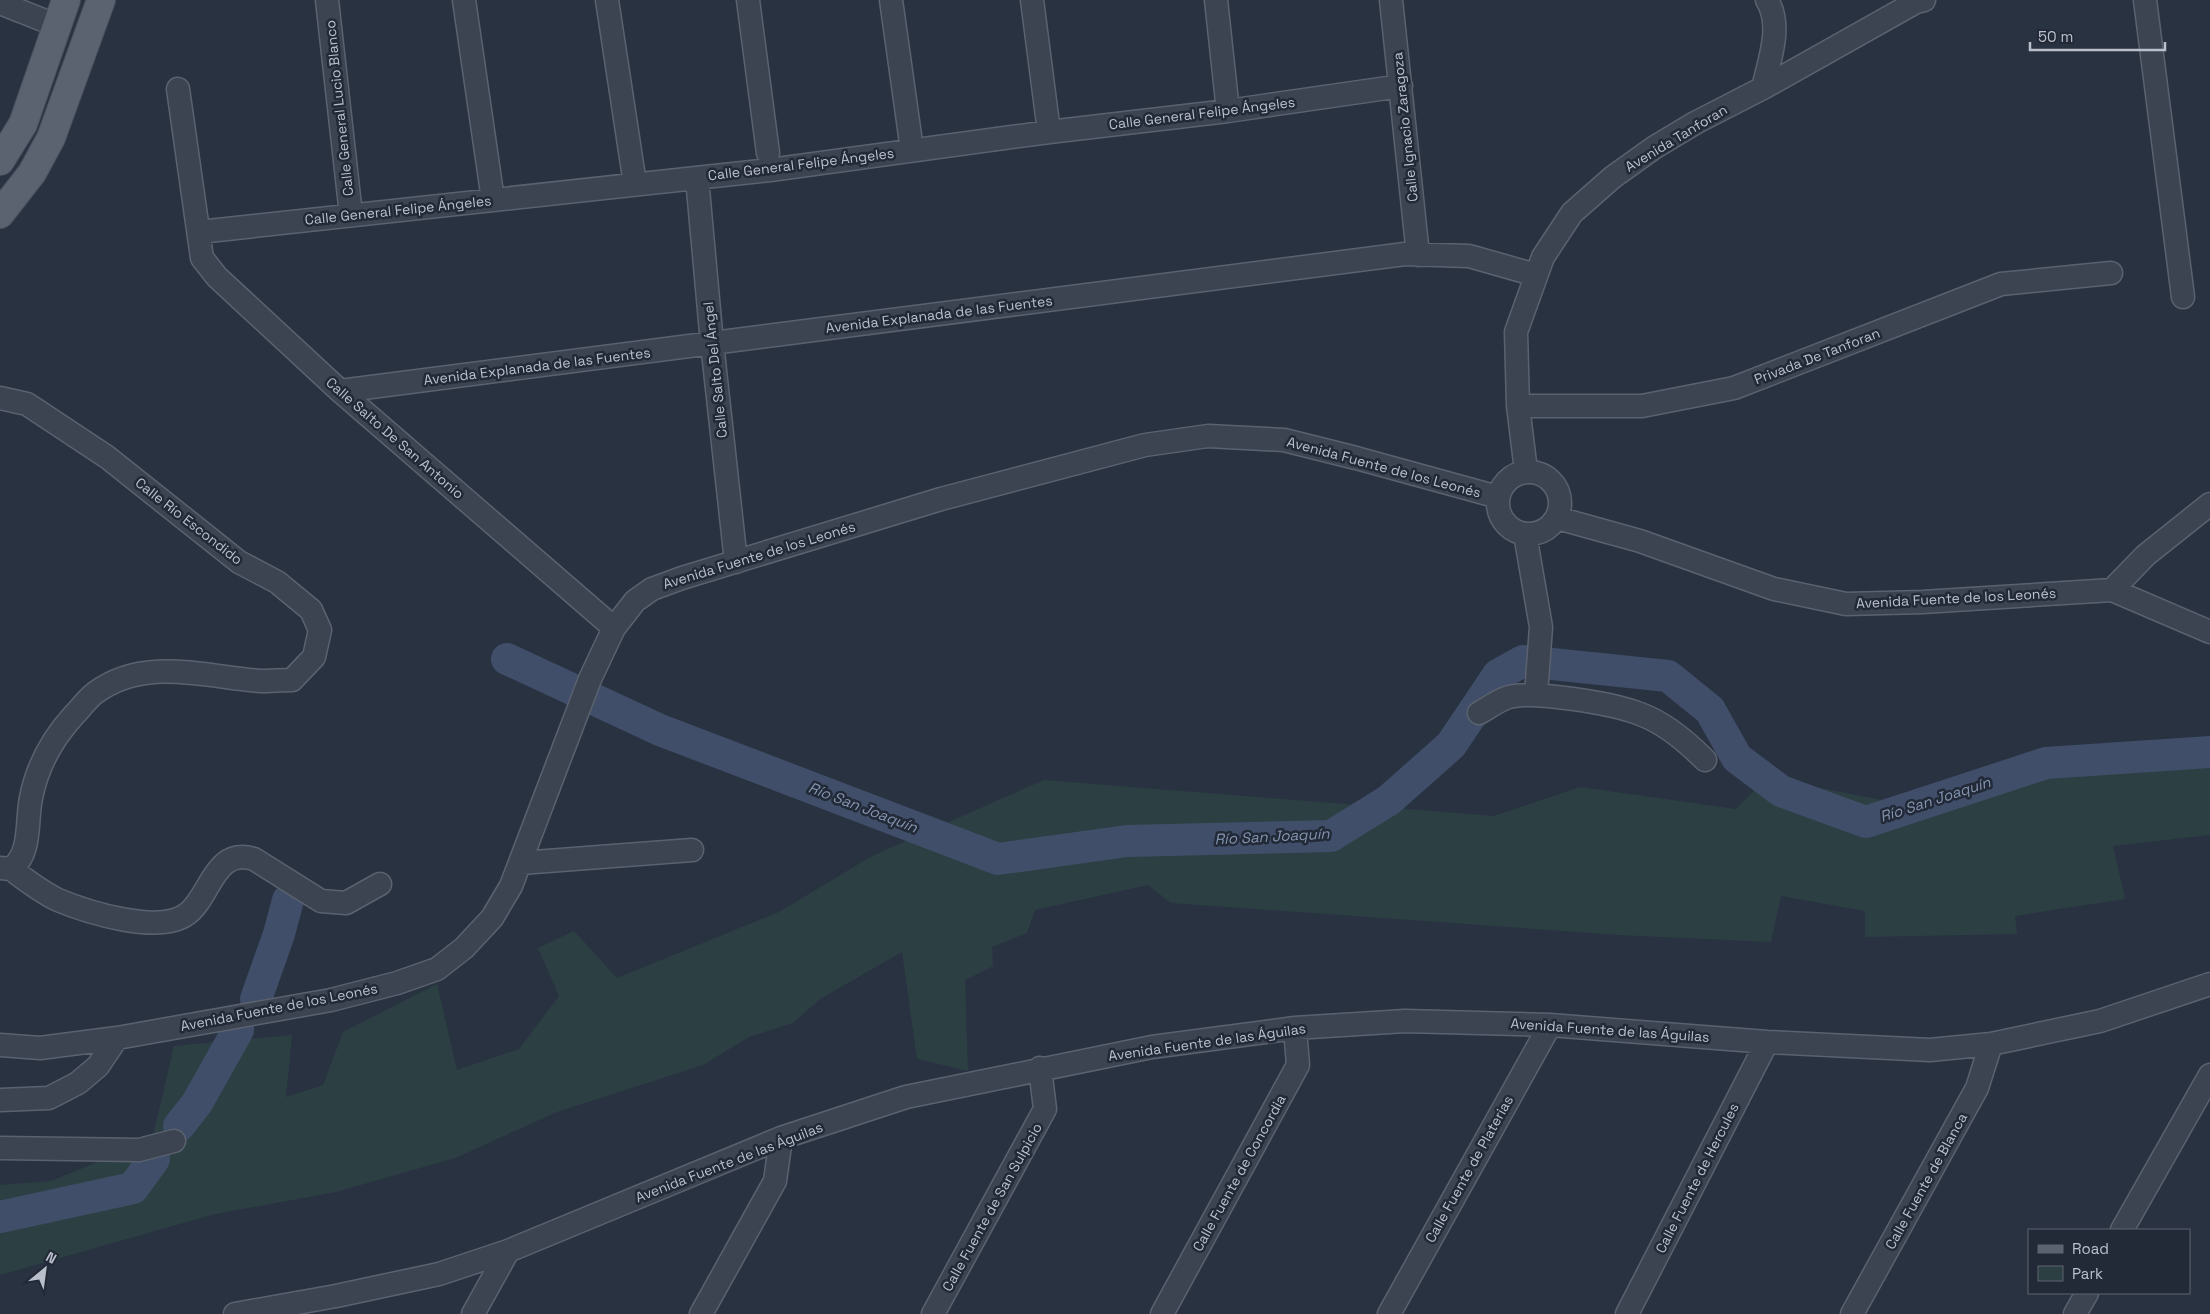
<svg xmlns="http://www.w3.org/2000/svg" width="2210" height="1314" font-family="'Space Grotesk',sans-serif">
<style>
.green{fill:#2c4043}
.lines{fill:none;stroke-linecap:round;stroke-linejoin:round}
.river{stroke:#404e69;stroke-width:32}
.minor-casing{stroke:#5b626f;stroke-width:25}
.major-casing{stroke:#474d5b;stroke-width:30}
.minor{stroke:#3d4451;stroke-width:22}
.major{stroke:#5b6371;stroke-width:28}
.labels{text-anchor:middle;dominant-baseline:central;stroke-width:5;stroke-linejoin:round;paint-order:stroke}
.street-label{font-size:14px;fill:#bac0cb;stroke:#222937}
.water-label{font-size:15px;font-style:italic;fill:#8494b0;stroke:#222937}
</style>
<rect width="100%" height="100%" fill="#293241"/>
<!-- green -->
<path class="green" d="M2210,752V835L2113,846L2125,899L2015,916L2017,934L1865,937V911L1781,896L1771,942L1619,935L1171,903L1148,885L1035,910L1027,933L992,947L993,966L965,980L968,1071L917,1059L902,952L820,999L793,1023L749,1037L703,1065L557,1112L455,1158L336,1192L215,1214L0,1275V1185L51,1181L152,1140L174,1046L292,1035L286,1097L323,1085L343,1032L437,984L457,1070L519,1049L559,996L538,948L574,931L617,978L779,912L872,856L1044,780L1494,816L1580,787L1736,809L1766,778L1909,805L2048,758Z"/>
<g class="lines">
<!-- river -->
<path class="river" d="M507,659L660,730L998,859L1127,841L1331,836L1389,800L1451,745L1498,675L1523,661L1668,676L1710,710L1737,758L1781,791L1866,822L2046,763L2210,752
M256,999L279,934L288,900
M179,1126L197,1103L238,1030
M0,1217L133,1188L154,1159"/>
<!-- minor casing -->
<g class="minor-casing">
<path id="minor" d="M327,0L351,215
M464,0L493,200
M607,0L635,184
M748,0L768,153
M891,0L912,150
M1032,0L1049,132
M1216,0L1228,111
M1391,0L1418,255
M2145,0L2183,297
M0,3L58,26
M1763,88C1769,61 1783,26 1767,0
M178,89L202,258L217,277L340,391L614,628
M697,178L712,343L736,562
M199,232L770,170L1049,132L1228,111L1401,86
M340,391L1405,254L1469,256L1536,275
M0,398L27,404L107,457L239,562L277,582L311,610L320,630L314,657L292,680C282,680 271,681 261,681C205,677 145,656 95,693C87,699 81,708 74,715C52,739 37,767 31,798C26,822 32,853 11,869L0,868
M1518,406H1642L1734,388L2001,284L2111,273
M1526,471L1518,406L1516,332L1543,257L1572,213L1613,177L1655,147L1695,123L1763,88L1916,2L1924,0
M1498 503a31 31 0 1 1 62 0a31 31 0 1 1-62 0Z
M1557,518L1640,541L1774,589L1846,604L1923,602L2112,590L2210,632
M1525,534L1541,627L1536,694
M2112,590L2146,555L2210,504
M1479,713C1488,708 1496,702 1506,698C1530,689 1615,704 1640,714C1663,722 1688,743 1705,760
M521,863L692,850
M11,869C26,880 41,892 58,900C87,912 159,935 187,914C211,896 214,847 254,859L321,901L346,903L380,884
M0,1045L40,1048L117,1038L331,1000L397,983L437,969L464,948L492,918L511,886L590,679L614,628L635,601L652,589L682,578L941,499L1145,445L1208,436L1284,440L1356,458L1498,497
M0,1100L49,1098L78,1083L98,1066L117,1038
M0,1148L139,1150L174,1141
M2122,1230L2210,1075
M235,1314L336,1296L439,1274L508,1251L781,1138L906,1097L1152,1047L1295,1028L1405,1021L1550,1025L1767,1042L1930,1050L1991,1044L2100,1021L2210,984
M473,1314L508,1251
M701,1314L775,1181L781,1138
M933,1314L1045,1109L1040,1068
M1162,1314L1298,1065L1295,1028
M1389,1314L1550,1025
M1627,1314L1767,1042
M1852,1314L1977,1088L1991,1044
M2075,1314L2087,1293"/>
</g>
<!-- major casing -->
<g class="major-casing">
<path id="major" d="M0,161L23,124L66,0
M0,214L32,173L51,138L101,0"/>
</g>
<!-- minor -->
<use href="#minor" class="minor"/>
<!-- major -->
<use href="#major" class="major"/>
</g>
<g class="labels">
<!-- street labels -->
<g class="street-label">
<text transform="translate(339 108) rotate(-96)">Calle General Lucio Blanco</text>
<text transform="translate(1202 113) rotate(-7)">Calle General Felipe Ángeles</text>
<text transform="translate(1405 127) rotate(-96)">Calle Ignacio Zaragoza</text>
<text transform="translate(1676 138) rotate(-31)">Avenida Tanforan</text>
<text transform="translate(801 164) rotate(-7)">Calle General Felipe Ángeles</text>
<text transform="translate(398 210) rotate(-6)">Calle General Felipe Ángeles</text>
<text transform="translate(939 314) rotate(-7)">Avenida Explanada de las Fuentes</text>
<text transform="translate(1817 356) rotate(-21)">Privada De Tanforan</text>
<text transform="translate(537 366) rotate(-7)">Avenida Explanada de las Fuentes</text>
<text transform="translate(715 370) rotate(-96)">Calle Salto Del Ángel</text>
<text transform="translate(395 438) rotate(41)">Calle Salto De San Antonio</text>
<text transform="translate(1384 467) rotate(15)">Avenida Fuente de los Leonés</text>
<text transform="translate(189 521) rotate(38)">Calle Río Escondido</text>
<text transform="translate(759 555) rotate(-17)">Avenida Fuente de los Leonés</text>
<text transform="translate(1956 598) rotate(-3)">Avenida Fuente de los Leonés</text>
<text transform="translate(279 1007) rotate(-11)">Avenida Fuente de los Leonés</text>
<text transform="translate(1610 1030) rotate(4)">Avenida Fuente de las Águilas</text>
<text transform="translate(1207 1042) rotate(-8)">Avenida Fuente de las Águilas</text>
<text transform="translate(729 1162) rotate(-21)">Avenida Fuente de las Águilas</text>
<text transform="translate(1469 1169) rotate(-61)">Calle Fuente de Platerias</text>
<text transform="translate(1239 1173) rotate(-61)">Calle Fuente de Concordia</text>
<text transform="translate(1697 1178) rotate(-63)">Calle Fuente de Hercules</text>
<text transform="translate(1926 1181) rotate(-61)">Calle Fuente de Blanca</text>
<text transform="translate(992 1207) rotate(-61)">Calle Fuente de San Sulpicio</text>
</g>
<!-- water labels -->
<g class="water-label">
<text transform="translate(1935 799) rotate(-18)">Río San Joaquín</text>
<text transform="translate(863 807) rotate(21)">Río San Joaquín</text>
<text transform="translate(1272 836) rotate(-3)">Río San Joaquín</text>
</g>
</g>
<!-- legend -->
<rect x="2028" y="1229" width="162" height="65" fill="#222937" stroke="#5f6572"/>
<rect x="2038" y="1245" width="25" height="8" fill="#5b6371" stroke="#5f6572"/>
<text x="2072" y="1254" font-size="15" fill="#bac0cb">Road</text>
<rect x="2038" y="1266" width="25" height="15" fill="#2c4043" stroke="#5f6572"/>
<text x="2072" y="1279" font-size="15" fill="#bac0cb">Park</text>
<!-- north arrow -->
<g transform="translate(45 1269) rotate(29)" stroke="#222937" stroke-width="4" paint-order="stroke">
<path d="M0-4L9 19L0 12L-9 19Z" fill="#bac0cb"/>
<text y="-8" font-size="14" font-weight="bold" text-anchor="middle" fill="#bac0cb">N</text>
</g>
<!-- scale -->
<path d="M2030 42v8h135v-8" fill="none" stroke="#bac0cb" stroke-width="2.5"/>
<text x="2038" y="42" font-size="15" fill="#bac0cb" stroke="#222937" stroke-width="4" paint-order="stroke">50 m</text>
</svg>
